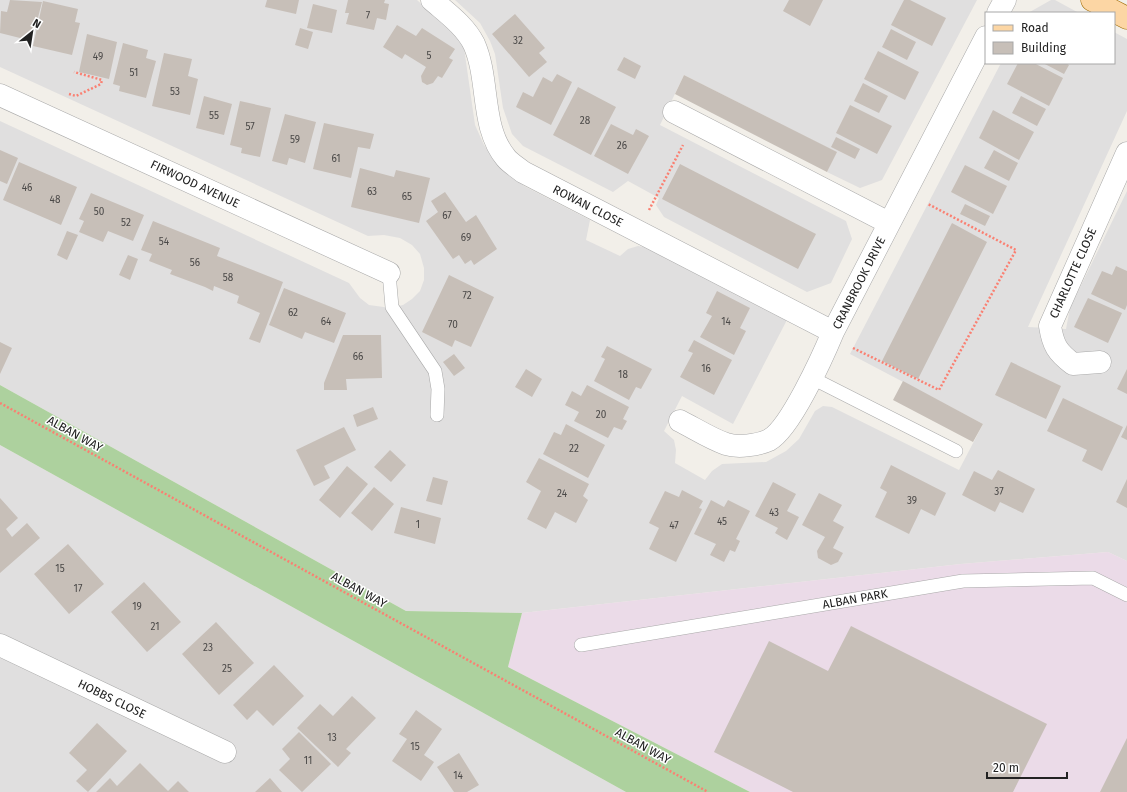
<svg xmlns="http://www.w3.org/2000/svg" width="1127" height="792" font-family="'Fira Sans',sans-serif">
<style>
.residential{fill:#e0dfdf}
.industrial{fill:#ebdbe8}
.forest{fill:#add19e}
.building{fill:#c7bfb8}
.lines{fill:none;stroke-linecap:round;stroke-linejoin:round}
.lane-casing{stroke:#a9a9a9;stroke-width:14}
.street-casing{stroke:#a9a9a9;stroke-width:23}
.primary-casing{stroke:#a06b00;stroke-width:23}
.path{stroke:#fa8072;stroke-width:2.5;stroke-dasharray:2 2;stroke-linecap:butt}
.lane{stroke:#fff;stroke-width:13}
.street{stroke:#fff;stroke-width:22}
.primary{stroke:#fcd6a4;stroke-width:22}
.labels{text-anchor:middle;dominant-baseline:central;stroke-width:3;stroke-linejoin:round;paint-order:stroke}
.number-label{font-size:10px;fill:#4b4948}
.street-label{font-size:12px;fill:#222;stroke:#fff}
</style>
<rect width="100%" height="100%" fill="#f2efe9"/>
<!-- residential -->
<path class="residential" d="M0,0H417L457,36L464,48L475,125L484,145L498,165L524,186L590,220L586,240L620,256L628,249L638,246L651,248L788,318L733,424L682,396L664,431L674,440L676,450L675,463L705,480L712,471L722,464L766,462L786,451L799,439L815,411L823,406L832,407L959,470L983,424L850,354L1001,63H1114V32L1127,39V111L1028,327L1066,329L1070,308L1127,191V561L1108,552L961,564L522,613L406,611L0,385V121L349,283L360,298L369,305L391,308L403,305L412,299L420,291L424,280V268L420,254L412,245L400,238L384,235L368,236L0,67Z
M455,0H977L882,180L860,188L827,172L836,152L684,75L660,125L846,221L852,239L831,283L807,292L664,217L656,205L659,198L628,181L613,192L523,146L512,134L503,108L495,54L490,41L480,23Z
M1051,0H1055L1079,13H1028Z
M0,445L626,792H0Z"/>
<!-- industrial -->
<path class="industrial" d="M1108,552L1127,561V792H750L508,667L522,613L961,564Z"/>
<!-- forest -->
<path class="forest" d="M0,385L406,611L522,613L508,667L750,792H626L0,445Z"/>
<!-- building -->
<path class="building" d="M10,0L42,2L32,41L0,33L1,11L7,12Z
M267,0H299L296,14L265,7Z
M348,0H385L384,3L389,4L386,20L377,18L374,30L346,24L349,13H345Z
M789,0H823L810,26L783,11Z
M904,0H910L946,18L932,46L891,25Z
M43,1L78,9L75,22L80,23L72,55L33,46Z
M313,4L337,10L332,33L307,28Z
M515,14L545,48L539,53L547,62L529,77L492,34Z
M397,25L416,36L422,28L455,49L449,58L453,60L442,78L438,76L433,83L427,85L422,82L421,76L426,67L405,54L402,59L383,47Z
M300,28L313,32L308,49L295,45Z
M891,29L916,42L907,60L882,47Z
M87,34L117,42L109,79L79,72Z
M123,43L148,50L146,58L156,61L146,98L119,91L120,86L113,84Z
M878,51L919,72L905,100L864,79Z
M164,53L192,59L188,76L198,79L190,115L152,106Z
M624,57L641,66L635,79L617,70Z
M1018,63H1034L1063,78L1049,106L1007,84Z
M1043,63H1066L1069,65L1064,74Z
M557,74L572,82L551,125L516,107L523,92L533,97L543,77L552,82Z
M684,75L837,152L827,172L675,94Z
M863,83L888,96L879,113L854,101Z
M578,87L616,107L591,155L553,135Z
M204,96L232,104L224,135L196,128Z
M1021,96L1046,109L1037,126L1012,113Z
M240,101L271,108L260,157L241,153L242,148L230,145Z
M850,105L892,126L877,154L836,133Z
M993,110L1034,132L1019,160L979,138Z
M285,114L316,122L305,163L289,158L287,165L272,161Z
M324,123L374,134L370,149L358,147L351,178L313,169Z
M611,124L633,135L636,129L649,136L628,174L594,156Z
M836,137L860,149L855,159L831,147Z
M0,150L18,158L7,184L0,181Z
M994,150L1018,163L1009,181L984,168Z
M19,162L77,187L61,225L3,200Z
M680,164L816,234L798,269L662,199Z
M965,165L1007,186L993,214L951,192Z
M360,168L394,177L396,170L430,178L419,223L351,207Z
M445,192L466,222L476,215L497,249L474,265L471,260L465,264L459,255L453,259L426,221L438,212L431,201Z
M91,193L144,215L133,241L108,231L103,242L79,232L84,221L79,219Z
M965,204L990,216L985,226L960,214Z
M153,221L220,248L217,256L283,282L260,343L249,339L260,313L237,303L239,296L214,286L213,291L205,287L170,274L172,270L149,261L152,254L141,250Z
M952,223L987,242L918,379L882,361Z
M67,231L78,235L67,260L57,255Z
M128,255L138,259L130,280L119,275Z
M1116,266L1127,271V305L1125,310L1091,294L1102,271L1112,275Z
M449,275L494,297L471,347L455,340L452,347L422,332Z
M284,288L346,313L334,343L305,332L302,339L269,325Z
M717,291L750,308L740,328L746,331L734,355L700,337L712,316L706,313Z
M1088,298L1122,313L1108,343L1074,327Z
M343,335H381L382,378L346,379L347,390H324V383Z
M694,340L732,360L714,395L680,377L693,353L688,351Z
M0,342L12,348L0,374Z
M607,346L652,369L641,389L636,387L629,400L594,381L605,359L601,357Z
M454,354L465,368L454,376L443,362Z
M1011,362L1061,386L1046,419L995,395Z
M526,369L542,379L532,397L515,387Z
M1127,369V394L1117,389Z
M903,381L983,424L973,442L893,400Z
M587,385L629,407L623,419L627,421L622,430L614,427L608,438L574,421L579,412L565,405L572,391L581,396Z
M1063,398L1123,427L1102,471L1082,461L1087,450L1047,431Z
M373,407L378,419L357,427L353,415Z
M566,424L605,445L588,478L543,454L554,432L561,435Z
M1127,425V440L1121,437Z
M344,427L356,450L324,466L330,478L314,486L296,450Z
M390,450L406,465L391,482L374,467Z
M539,458L589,484L583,496L588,500L576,523L555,512L546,529L527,519L541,491L526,482Z
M891,465L946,493L935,516L921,509L909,534L875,517L887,492L880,488Z
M347,466L368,484L340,518L319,500Z
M998,470L1035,489L1023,513L1000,502L995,512L962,495L974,471L992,480Z
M433,477L448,481L442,505L426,501Z
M1127,479V508L1116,502Z
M773,482L796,494L787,511L799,517L787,540L775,533L778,528L755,516Z
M374,487L394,504L372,531L351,513Z
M682,490L703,501L699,508L702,509L676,562L649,549L659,528L649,523L665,491L679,497Z
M819,493L842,505L833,521L844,527L833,548L843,553L838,562L831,565L818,558L817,551L825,537L802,525Z
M0,498L18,518L6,529L12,537L27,523L40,538L0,573Z
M711,500L724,507L728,500L750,511L736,539L740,541L735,552L730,550L724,562L710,555L716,544L694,534Z
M401,507L441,518L435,544L394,533Z
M68,544L104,584L69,614L34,574Z
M144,582L181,622L147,652L111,612Z
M216,622L254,663L219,695L182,654Z
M851,626L1047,724L1013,792H793L714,752L769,641L828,671Z
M274,665L304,696L273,726L257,710L247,720L233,705Z
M352,696L376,718L346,749L351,753L338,767L297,728L320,704L333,716Z
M416,710L442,729L424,755L434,762L421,781L392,761L407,739L399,734Z
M97,723L127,751L88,792L76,781L87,770L69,753Z
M299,732L331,764L302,792L279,770L290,759L282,749Z
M1127,738V792H1100Z
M459,753L479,785L467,792H454L437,767Z
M140,763L168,791L178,781L189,792H96L110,778L117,786Z
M270,778L282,792H255Z"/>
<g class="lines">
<!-- lane casing -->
<g class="lane-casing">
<path id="lane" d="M389,273L392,307L435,371L438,389L437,415
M812,378L956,451
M581,645L963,581L1093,578L1127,595"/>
</g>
<!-- street casing -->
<g class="street-casing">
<path id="street" d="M432,0C447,13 465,26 474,44C490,80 480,127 506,158C510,163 517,167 523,172L833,332
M998,13L1005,0
M0,95L389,273
M674,112L889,223
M1100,362L1073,364C1057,352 1053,345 1050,326L1127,153
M680,421C694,428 711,439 726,444C738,448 758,445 769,440C790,429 823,356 833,332L986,37
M0,645L225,752"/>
</g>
<!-- primary casing -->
<g class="primary-casing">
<path id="primary" d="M1092,0L1127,18"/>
</g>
<!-- path -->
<path class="path" d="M69,94L76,96L101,84L102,80L74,72
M649,210L683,145
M853,348L939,390L1016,250L928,204
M0,403L708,792"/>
<!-- lane -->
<use href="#lane" class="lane"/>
<!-- street -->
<use href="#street" class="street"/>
<!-- primary -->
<use href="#primary" class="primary"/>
</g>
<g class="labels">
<!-- number labels -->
<g class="number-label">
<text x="368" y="16">7</text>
<text x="518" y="41">32</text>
<text x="429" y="56">5</text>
<text x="98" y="57">49</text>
<text x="134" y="73">51</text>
<text x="175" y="92">53</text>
<text x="214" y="116">55</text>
<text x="585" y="121">28</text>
<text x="250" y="127">57</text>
<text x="295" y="140">59</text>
<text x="622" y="146">26</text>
<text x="336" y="159">61</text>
<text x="27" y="188">46</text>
<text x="372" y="192">63</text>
<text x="407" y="197">65</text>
<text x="55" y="200">48</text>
<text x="99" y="212">50</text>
<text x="447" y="216">67</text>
<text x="126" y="223">52</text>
<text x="466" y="238">69</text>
<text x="164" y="242">54</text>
<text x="195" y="263">56</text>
<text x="228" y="278">58</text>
<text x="467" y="296">72</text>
<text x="293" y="313">62</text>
<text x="326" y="322">64</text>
<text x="726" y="322">14</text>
<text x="453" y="325">70</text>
<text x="358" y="357">66</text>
<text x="706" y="369">16</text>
<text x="623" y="375">18</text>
<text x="601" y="415">20</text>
<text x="574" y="449">22</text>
<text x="999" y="492">37</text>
<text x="562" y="494">24</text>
<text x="912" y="501">39</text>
<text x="774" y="513">43</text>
<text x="722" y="522">45</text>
<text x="418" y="525">1</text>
<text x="674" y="526">47</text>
<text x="60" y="569">15</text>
<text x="78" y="589">17</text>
<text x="137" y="607">19</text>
<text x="155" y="627">21</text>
<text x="208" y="648">23</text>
<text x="227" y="669">25</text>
<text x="332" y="738">13</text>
<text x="415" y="747">15</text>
<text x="308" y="761">11</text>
<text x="458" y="776">14</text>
</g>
<!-- street labels -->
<g class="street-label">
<text transform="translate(195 184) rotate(25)">FIRWOOD AVENUE</text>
<text transform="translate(588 206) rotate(27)">ROWAN CLOSE</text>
<text transform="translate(1073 273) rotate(-66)">CHARLOTTE CLOSE</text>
<text transform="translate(859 283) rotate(-63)">CRANBROOK DRIVE</text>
<text transform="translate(75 434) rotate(29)">ALBAN WAY</text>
<text transform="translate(359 590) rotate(29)">ALBAN WAY</text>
<text transform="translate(855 599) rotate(-10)">ALBAN PARK</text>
<text transform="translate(112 699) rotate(26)">HOBBS CLOSE</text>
<text transform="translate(643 746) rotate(29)">ALBAN WAY</text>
</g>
</g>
<!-- legend -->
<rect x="985" y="12" width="130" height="52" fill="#ffffff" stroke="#a7a7a7"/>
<rect x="993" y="25" width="20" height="6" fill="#fcd6a4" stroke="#a7a7a7"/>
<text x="1021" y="32" font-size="12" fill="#222222">Road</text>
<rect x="993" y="42" width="20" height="12" fill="#c7bfb8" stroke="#a7a7a7"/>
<text x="1021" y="52" font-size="12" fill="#222222">Building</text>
<!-- north arrow -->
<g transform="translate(32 32) rotate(30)" stroke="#ffffff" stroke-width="3" paint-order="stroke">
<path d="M0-3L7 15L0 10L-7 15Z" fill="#222222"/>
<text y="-6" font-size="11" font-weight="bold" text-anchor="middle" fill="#222222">N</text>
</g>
<!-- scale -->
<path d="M987 772v6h80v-6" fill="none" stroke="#222222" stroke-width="2"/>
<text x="993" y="772" font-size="12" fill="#222222" stroke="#ffffff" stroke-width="3" paint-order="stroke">20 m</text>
</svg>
